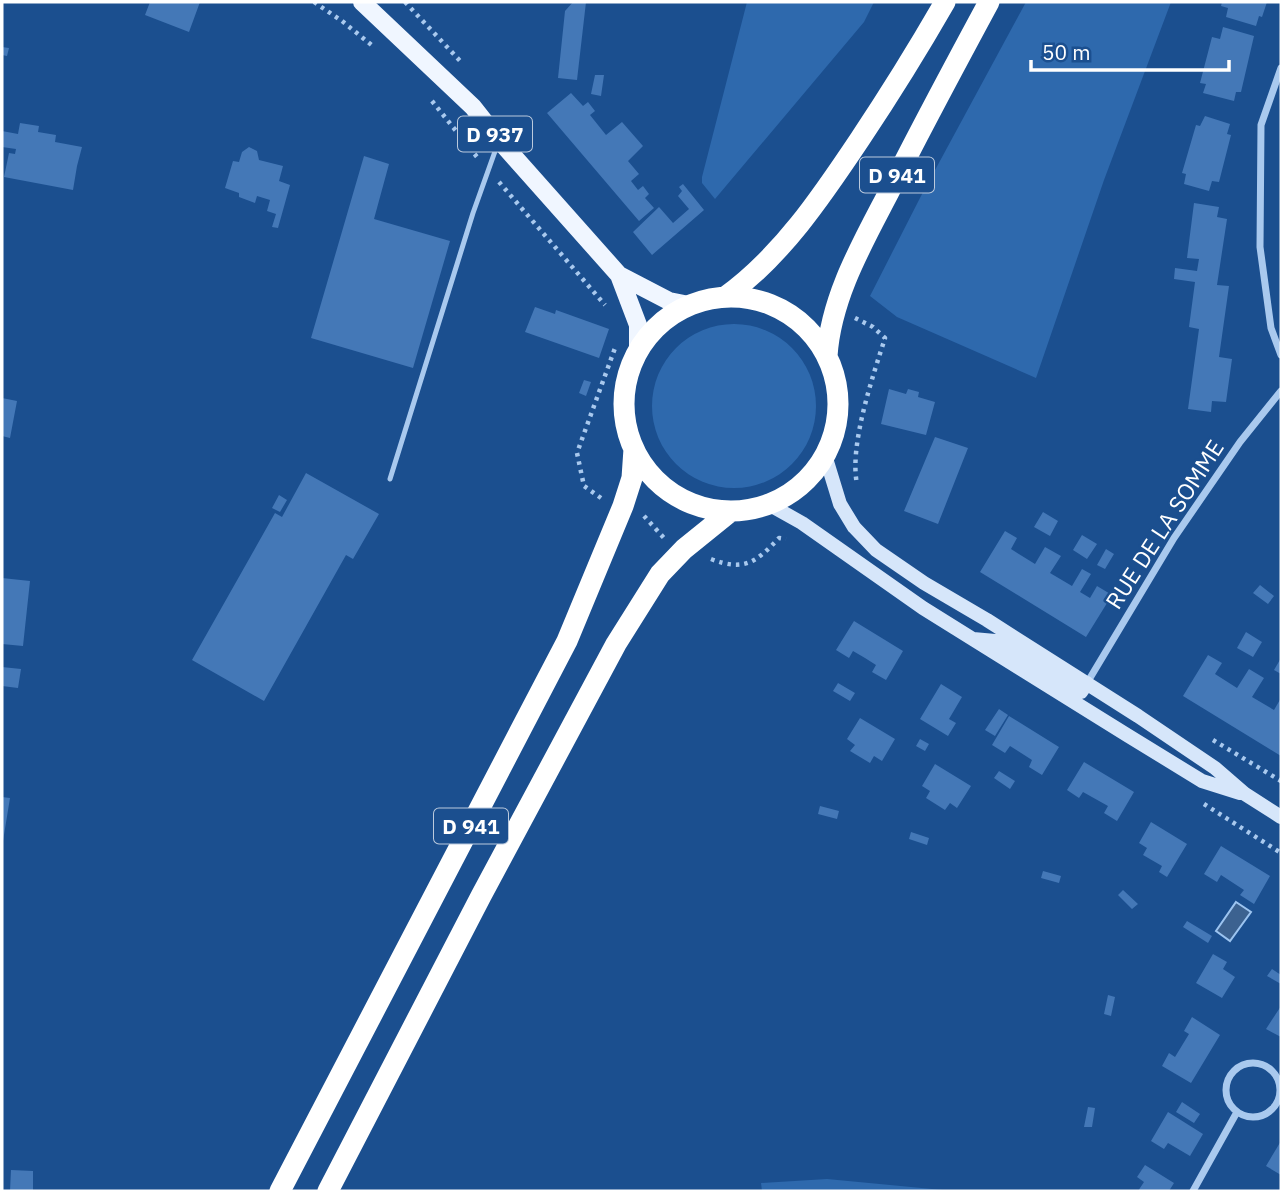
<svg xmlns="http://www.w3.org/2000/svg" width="1283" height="1193" font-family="'IBM Plex Sans',sans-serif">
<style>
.green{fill:#2e69ad}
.water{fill:#3c6290;stroke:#9cc4f0;stroke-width:2}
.building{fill:#4478b7}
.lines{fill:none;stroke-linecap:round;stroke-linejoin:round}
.path{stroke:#a9c9ee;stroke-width:4.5;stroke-dasharray:3.5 5;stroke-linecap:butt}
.lane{stroke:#a9c9ee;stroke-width:5}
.street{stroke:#a9c9ee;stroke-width:7}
.secondary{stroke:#d6e6fa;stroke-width:14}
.primary{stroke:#f0f6ff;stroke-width:18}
.highway{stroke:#fff;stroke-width:21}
.labels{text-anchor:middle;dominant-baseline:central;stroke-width:5;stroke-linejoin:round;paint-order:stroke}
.shield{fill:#1b4f8f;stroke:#bbcadd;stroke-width:2}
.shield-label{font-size:21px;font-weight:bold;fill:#fff}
.street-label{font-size:23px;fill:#fff;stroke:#1b4f8f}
</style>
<rect width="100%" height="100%" fill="#1b4f8f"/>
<!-- green -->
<path class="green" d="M747,2H874L864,22L715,199L702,183V177Z
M1026,2H1171L1104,180L1036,378L897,317L870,296L921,196Z
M652 406a82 82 0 1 1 164 0a82 82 0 1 1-164 0Z
M827,1179L953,1191H762L761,1183Z"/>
<!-- water -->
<path class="water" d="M1236,902L1251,912L1230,941L1216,931Z"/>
<!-- building -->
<path class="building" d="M150,2H200L189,32L145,15Z
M573,2H586L577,80L558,78L565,11Z
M1222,2H1267L1262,17L1259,16L1256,26L1226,17L1228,8L1221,6Z
M1223,27L1254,36L1241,92H1236L1234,101L1203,93L1206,84L1200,83L1212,37L1220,39Z
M2,47L9,48L7,56L2,55Z
M595,75H604L601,96L591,94Z
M571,93L583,106L588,102L595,111L590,115L606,135L622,122L643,146L628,161L639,174L631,181L638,190L643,186L649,194L645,198L654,208L639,221L547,113Z
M1205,116L1230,124L1227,134L1231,135L1219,182L1212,181L1209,191L1184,184L1186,174L1182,173L1196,125L1200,126Z
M20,123L39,126L38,132L56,135L55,142L82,147L77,166L73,190L4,177L9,153L15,154L16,149L2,147V131L18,134Z
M249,147L257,151L259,160L283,166L279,181L290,185L278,228L272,227L276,214L267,211L270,200L257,196L255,203L239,197V193L225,188L233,161L239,162L242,152Z
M364,156L389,164L374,219L450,241L413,368L311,338Z
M683,184L704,210L652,255L633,232L659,207L673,223L689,209L678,196L682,191L679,187Z
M1194,203L1219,207L1217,217L1227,219L1217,285L1229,286L1219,357L1232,359L1226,402L1212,401L1211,412L1188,409L1199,329L1189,327L1195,282L1174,279L1175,268L1197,271L1199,259L1187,258Z
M535,307L555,314L556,310L609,329L599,358L525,332Z
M584,380L591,382L586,396L579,393Z
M889,389L906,394L908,389L919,392L918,397L935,402L926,435L881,424Z
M2,398L17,401L10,438L2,436Z
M935,437L968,448L938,524L904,511Z
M306,473L379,514L353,559L346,555L264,701L192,660L275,513L282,517Z
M279,495L287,500L280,512L272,508Z
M1043,512L1058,521L1050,536L1034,527Z
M1005,531L1017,538L1011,549L1035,564L1045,547L1061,556L1050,573L1072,586L1082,569L1091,574L1080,592L1090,598L1097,586L1112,595L1086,637L980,572Z
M1082,535L1097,544L1087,559L1073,550Z
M1106,549L1114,554L1105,569L1097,565Z
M2,578L30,581L23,646L2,644Z
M1260,585L1274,596L1268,604L1253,593Z
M854,621L903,651L886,680L872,672L876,665L865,658L853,651L849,658L836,650Z
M1246,632L1262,642L1253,657L1237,648Z
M1208,655L1222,663L1215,674L1237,688L1249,669L1264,678L1252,697L1274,710L1281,698V756L1183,696Z
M1281,658V674L1274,670Z
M2,667L21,669L18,688L2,686Z
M838,683L855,693L850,701L833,691Z
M941,684L962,697L949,719L956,723L948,736L920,719Z
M999,709L1008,715L995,736L985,730Z
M1009,716L1059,747L1042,775L1029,767L1032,760L1010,746L1005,753L992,745Z
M860,718L895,739L882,761L874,756L870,763L850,751L855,745L847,739Z
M920,739L929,744L925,751L916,746Z
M1084,762L1134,792L1117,821L1104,813L1108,806L1083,792L1079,798L1067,790Z
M935,764L971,786L957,808L950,803L945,810L926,798L930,791L922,786Z
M999,771L1015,781L1010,789L994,778Z
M2,797L10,798L3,841H2Z
M820,806L839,811L837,819L818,814Z
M1151,822L1187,844L1167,877L1159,872L1162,866L1143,855L1147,848L1139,843Z
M911,832L929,838L927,845L909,839Z
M1221,846L1270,876L1254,904L1240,895L1244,890L1221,875L1217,882L1204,874Z
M1043,871L1061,876L1059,883L1041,878Z
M1123,890L1138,904L1132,909L1118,895Z
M1187,921L1212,936L1208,943L1183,927Z
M1213,954L1227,962L1223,969L1235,977L1222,998L1196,983Z
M1272,969L1281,975V984L1267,976Z
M1108,995L1115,997L1111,1016L1104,1014Z
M1281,1006V1037L1266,1029Z
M1192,1017L1220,1035L1191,1083L1162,1066L1169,1053L1175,1057L1189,1034L1184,1031Z
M1182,1102L1200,1114L1194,1123L1176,1112Z
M1088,1107L1095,1108L1092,1127H1084Z
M1168,1112L1203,1134L1190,1156L1168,1143L1164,1149L1151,1141Z
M1281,1141V1175L1266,1166Z
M1145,1165L1174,1183L1169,1191H1138L1144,1182L1137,1177Z
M11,1170L33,1171V1191H10Z"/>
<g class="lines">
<!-- path -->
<path class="path" d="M314,2L342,21L374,47
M405,2L463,64
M432,101L477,157
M499,182L605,305
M855,318L873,327L885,338C873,376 849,445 857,484
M601,498L584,486L577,453L615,348
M644,516L664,538
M711,559C745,572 756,562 779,538L786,539
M1213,740L1281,781
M1204,804L1281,853"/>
<!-- lane -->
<path class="lane" d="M390,479L473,213L498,143"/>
<!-- street -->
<path class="street" d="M1281,68L1261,125L1260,247L1271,328L1281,355
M1087,683L1174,538L1240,442L1281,391
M1226 1090a27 27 0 1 1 54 0a27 27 0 1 1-54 0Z
M1193,1191L1237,1112"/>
<!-- secondary -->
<path class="secondary" d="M825,455L840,504L854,527L876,550L924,583L987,620L1138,716L1215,768L1245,794L1281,817
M768,504L802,523L923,608L1127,735L1202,781L1240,793
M973,639L995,641L1081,692L1087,683"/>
<!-- primary -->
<path class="primary" d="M362,2L473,107L499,140L619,275L638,325V351
M619,275L669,301L689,305"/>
<!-- highway -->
<path class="highway" d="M725,297C781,257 822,196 860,139C890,94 918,49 945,2
M624 404a107 107 0 1 1 214 0a107 107 0 1 1-214 0Z
M827,356C831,297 862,244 889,192C921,128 955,65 989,2
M280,1191L567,641L623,506L632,478L634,449
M328,1191L481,896L616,644L660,574L684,549L731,511"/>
</g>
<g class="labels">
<!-- shield labels -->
<g class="shield">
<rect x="458" y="116.5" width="74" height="35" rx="5"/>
<rect x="860" y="157.5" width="74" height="35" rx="5"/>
<rect x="434" y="808.5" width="74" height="35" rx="5"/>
</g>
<g class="shield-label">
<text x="495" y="134">D 937</text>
<text x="897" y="175">D 941</text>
<text x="471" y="826">D 941</text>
</g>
<!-- street labels -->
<g class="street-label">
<text transform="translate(1164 524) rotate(-57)">RUE DE LA SOMME</text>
</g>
</g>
<!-- border -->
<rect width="1283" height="1193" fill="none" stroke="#ffffff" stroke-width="7"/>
<!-- scale -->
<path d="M1031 60v10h198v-10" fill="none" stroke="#ffffff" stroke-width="3.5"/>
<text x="1042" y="60" font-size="21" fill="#ffffff" stroke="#1b4f8f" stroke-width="5" paint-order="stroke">50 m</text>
</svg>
